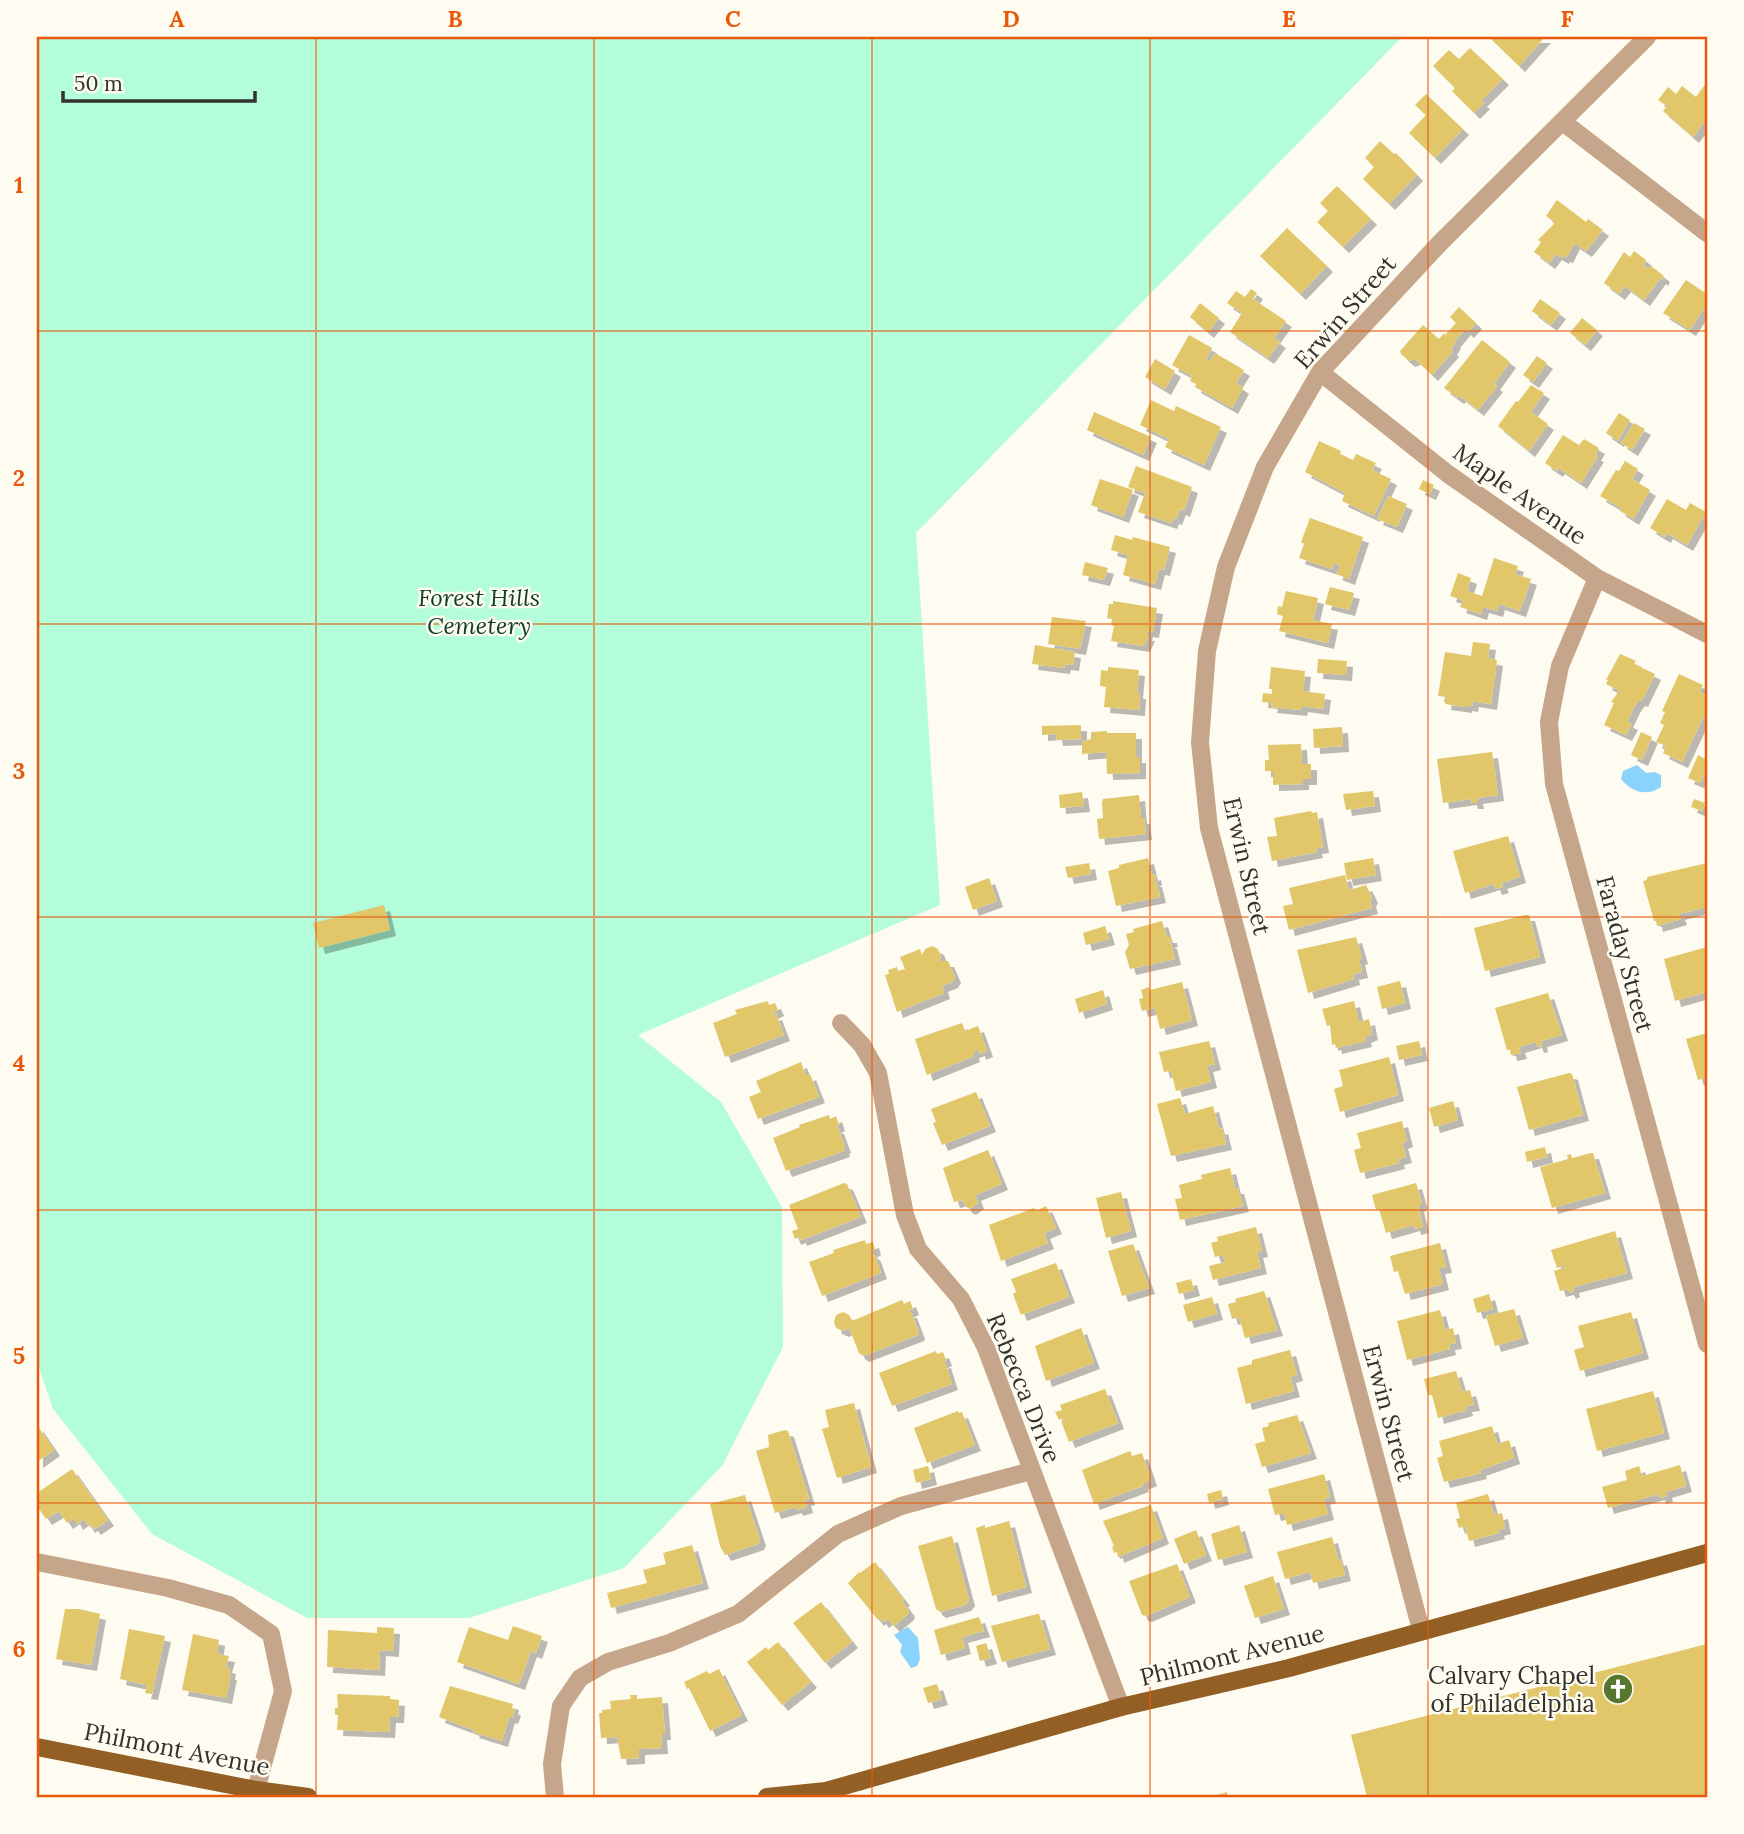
<svg xmlns="http://www.w3.org/2000/svg" width="1744" height="1834" font-family="Lora,serif">
<style>
.green{fill:#b3fdda}
.water{fill:#89d3fc}
.building{fill:#e1c769;filter:url(#shadow)}
.lines{fill:none;stroke-linecap:round;stroke-linejoin:round}
.minor{stroke:#c5a68a;stroke-width:18}
.major{stroke:#935f24;stroke-width:18}
.grid{fill:none;stroke:#e8590c;stroke-width:2;stroke-opacity:0.55}
.labels{text-anchor:middle;dominant-baseline:central;stroke-width:5;stroke-linejoin:round;paint-order:stroke}
.street-label{font-size:24px;fill:#33322e;stroke:#fefbf0}
.park-label{font-size:24px;font-style:italic;fill:#103e2c;stroke:#fefbf0}
.poi-label{font-size:24px;fill:#33322e;stroke:#fefbf0;text-anchor:end}
.neatline{fill:none;stroke:#e8590c;stroke-width:2.5}
.grid-label{font-size:23px;text-anchor:middle;font-weight:bold;fill:#e8590c}
</style>
<defs>
<filter id="shadow"><feDropShadow dx="6" dy="6" stdDeviation="0" flood-color="#0004"/></filter>
</defs>
<rect width="100%" height="100%" fill="#fefbf0"/>
<!-- green -->
<path class="green" d="M37,37H1402L916,533L940,905L638,1035L721,1102L782,1207L783,1347L722,1466L624,1568L469,1618H307L152,1534L53,1409L37,1362Z"/>
<!-- water -->
<path class="water" d="M1637,765L1646,773L1655,772L1661,775V787C1647,797 1631,792 1621,779L1623,771Z
M908,1627L918,1638L920,1659L917,1666L911,1668L900,1652L902,1645L894,1635Z"/>
<!-- building -->
<path class="building" d="M1489,37H1545L1519,66Z
M1470,48L1503,79L1481,101L1484,103L1474,113L1452,91L1455,88L1433,66L1449,50L1459,59Z
M1707,82V118L1693,137L1663,111L1667,106L1658,100L1668,87L1676,94L1682,86L1696,97Z
M1426,94L1463,129L1435,158L1409,133L1426,115L1415,105Z
M1380,141L1394,154L1396,153L1417,175L1389,204L1363,179L1374,167L1365,158Z
M1337,186L1371,219L1343,247L1317,222L1328,211L1320,203Z
M1557,200L1586,222L1588,219L1603,230L1586,251L1574,243L1567,257L1564,256L1563,258L1556,254L1549,263L1534,252L1541,242L1538,240L1555,223L1546,216Z
M1287,228L1327,266L1300,294L1260,256Z
M1634,251L1646,260L1643,265L1648,269L1651,266L1664,276L1662,280L1660,278L1644,300L1625,286L1619,294L1604,283L1624,252L1630,257Z
M1686,280L1707,294V304L1690,330L1663,313Z
M1251,289L1257,293L1253,299L1286,321L1274,338L1280,342L1268,358L1230,332L1242,313L1227,303L1236,291L1245,297Z
M1540,299L1560,313L1551,325L1532,311Z
M1200,303L1219,318L1208,332L1190,317Z
M1459,307L1476,323L1468,332L1465,329L1454,342L1455,343L1451,349L1453,351L1432,375L1415,359L1409,361L1401,354L1400,351L1423,325L1439,339L1444,333L1445,335L1456,323L1450,317Z
M1582,318L1597,330L1585,345L1570,333Z
M1189,335L1212,348L1206,359L1210,361L1215,353L1244,370L1236,383L1243,388L1232,408L1195,387L1196,384L1190,381L1192,376L1172,365Z
M1482,340L1510,362L1494,384L1497,386L1478,410L1460,396L1458,398L1444,388Z
M1537,356L1547,363L1533,382L1523,375Z
M1155,359L1175,371L1165,389L1145,377Z
M1531,385L1544,393L1531,412L1548,424L1529,451L1498,426L1516,401L1518,402Z
M1151,400L1174,411L1176,406L1221,427L1204,465L1165,447L1169,439L1140,425Z
M1094,412L1151,437L1143,455L1087,430Z
M1619,413L1630,420L1618,441L1606,433Z
M1634,423L1645,429L1632,450L1621,443Z
M1563,435L1579,445L1584,439L1599,448L1595,455L1598,456L1581,483L1559,468L1557,471L1545,463Z
M1319,441L1341,451L1340,454L1353,460L1356,454L1376,463L1372,470L1391,479L1374,516L1342,501L1345,493L1305,472Z
M1625,461L1638,469L1632,479L1650,490L1633,519L1619,510L1621,508L1600,496L1616,470L1619,471Z
M1136,466L1192,487L1184,511L1180,509L1176,519L1173,518L1171,523L1138,512L1145,493L1128,487Z
M1100,479L1133,490L1123,517L1091,505Z
M1423,480L1434,485L1430,494L1419,489Z
M1388,496L1407,504L1397,527L1377,519Z
M1667,499L1686,510L1690,503L1706,512L1687,545L1667,533L1665,537L1650,528Z
M1310,518L1363,537L1349,579L1336,574L1341,566L1334,563L1332,569L1299,558L1304,544L1301,542Z
M1115,535L1132,540L1133,537L1170,547L1164,570L1159,569L1155,584L1123,575L1128,555L1111,550Z
M1494,558L1518,566L1515,574L1531,579L1520,611L1499,604L1497,611L1483,607L1481,614L1460,607L1463,600L1450,596L1458,573L1471,578L1467,591L1482,596Z
M1085,562L1108,568L1104,580L1082,575Z
M1330,587L1354,593L1349,610L1325,604Z
M1286,591L1318,598L1313,620L1332,624L1328,643L1279,631L1283,616L1277,614L1278,606L1282,607Z
M1113,601L1157,608L1153,632L1147,631L1146,635H1149L1144,646L1111,641L1114,626L1111,625L1112,619L1107,618L1109,604H1113Z
M1052,617L1086,621L1080,649L1048,644Z
M1473,642L1490,644L1488,658L1497,660L1491,704L1473,701L1472,706L1466,705V707L1445,704L1446,697L1438,696L1445,652L1471,656Z
M1035,645L1075,652L1073,665L1065,664L1064,668L1032,664Z
M1620,654L1636,661L1634,664L1655,674L1642,701L1639,700L1634,707L1627,722L1632,724L1626,735L1604,725L1614,703L1611,702L1619,691L1606,684L1608,680H1606Z
M1318,659L1347,661L1346,675L1317,673Z
M1108,667L1139,670L1137,693H1140L1139,710L1104,707L1106,687L1100,686L1101,670L1108,671Z
M1271,667L1305,671L1303,691L1325,694L1323,709L1302,706L1301,710L1271,707L1272,703L1262,702L1263,693L1272,694V689H1269Z
M1679,674L1703,685L1699,692L1707,695V709L1682,762L1663,753L1666,746L1656,742L1664,725L1660,723L1665,712L1662,711Z
M1081,725V739L1057,740L1056,734L1042,735V726Z
M1342,727L1343,746L1314,748L1313,729Z
M1107,731V733H1136V757H1140V773L1107,774L1106,752L1082,754V742L1091,739V732Z
M1641,732L1652,737L1642,760L1631,755Z
M1301,744L1302,764H1311V779H1303V784L1273,785V771H1265V760H1269L1268,745Z
M1492,752L1498,795L1477,798L1478,803H1472L1471,799L1443,803L1437,759Z
M1698,755L1707,760V768L1700,783L1688,778Z
M1373,791L1375,806L1346,810L1343,794Z
M1082,792L1084,806L1060,808L1059,795Z
M1139,795L1141,818H1144L1146,834L1099,839L1097,819L1103,818L1102,803L1103,799Z
M1694,799L1705,803L1702,811L1691,807Z
M1311,811L1312,813L1317,812L1323,847L1316,848L1317,852L1272,861L1267,837L1277,836L1274,818Z
M1508,836L1520,877L1501,883L1503,887L1496,889L1494,884L1465,893L1453,851Z
M1148,858L1152,875L1155,874L1156,879L1153,881H1156L1160,897L1116,906L1108,871L1119,868V865Z
M1373,858L1376,875L1347,880L1344,863Z
M1089,863L1091,874L1068,878L1065,867Z
M1707,863V907L1679,914L1681,919L1657,926L1656,921H1654L1643,881L1647,880V877Z
M1345,875L1349,890L1366,885L1372,897L1370,901L1372,908L1289,930L1283,906L1293,904L1289,888Z
M989,878L997,901L973,910L965,887Z
M384,905L390,930L319,948L313,923Z
M1525,915H1529L1540,957L1485,971L1474,928Z
M1162,921L1167,937H1171L1172,941L1168,942L1171,943L1175,959L1130,969L1125,952L1129,945L1126,934L1134,932L1133,929Z
M1105,926L1109,939L1086,945L1083,933Z
M1356,937L1362,958L1359,959L1362,972L1353,974L1354,979L1308,993L1297,950Z
M932,946L938,949L941,957L939,961H948L955,977L952,982L942,986L944,993L897,1012L885,975L889,974L888,970L897,967L898,971L905,969L900,957L920,949L922,955L925,949Z
M1707,947V992L1675,1001L1664,959Z
M1400,981L1405,1003L1382,1009L1377,987Z
M1182,982L1192,1020L1160,1029L1155,1008L1142,1011L1139,999L1143,998L1141,990L1149,987L1150,990Z
M1103,990L1107,1004L1079,1013L1075,999Z
M1548,993L1562,1035L1541,1041L1542,1046L1538,1047L1536,1042L1519,1047L1521,1053L1511,1055L1510,1050H1507L1495,1008Z
M768,1001L769,1005L775,1003L778,1010L772,1013L773,1015L776,1014L784,1035L725,1057L713,1023L737,1014L735,1010Z
M1354,1001L1359,1022L1369,1019L1372,1034L1365,1037L1366,1041L1336,1048L1335,1044L1332,1045L1330,1025L1327,1026L1322,1009Z
M962,1023L965,1031L978,1026L987,1051L980,1054L979,1050L973,1052L974,1056L927,1075L915,1039Z
M1707,1033V1077L1698,1080L1686,1039Z
M1209,1041L1215,1064L1207,1066L1211,1082L1176,1091L1171,1071L1164,1072L1159,1052Z
M1419,1041L1422,1055L1399,1060L1396,1046Z
M1389,1057L1398,1095L1340,1112L1334,1089L1343,1086L1339,1070Z
M801,1062L806,1076L810,1074L819,1097L758,1119L749,1097L761,1092L756,1081Z
M1569,1073L1572,1074L1583,1115L1529,1130L1517,1087Z
M976,1092L990,1126L942,1145L933,1123L936,1122L931,1109Z
M1180,1098L1185,1114L1213,1106L1219,1129L1222,1128L1226,1144L1171,1156L1157,1104Z
M1453,1101L1458,1120L1434,1127L1429,1108Z
M829,1115L830,1119L836,1116L839,1125L835,1127L838,1128L845,1147L843,1148L844,1151L786,1171L773,1138L800,1127L799,1125Z
M1402,1121L1407,1141L1402,1143L1406,1157L1398,1159L1399,1163L1360,1173L1354,1150L1361,1148L1357,1133Z
M1545,1147L1547,1157L1527,1162L1525,1152Z
M988,1150L1002,1184L975,1195L978,1203L970,1209L966,1207L963,1200L954,1202L943,1168Z
M1591,1153H1593L1605,1193L1552,1208L1540,1167L1568,1159L1567,1155L1571,1154L1572,1158Z
M1230,1168L1235,1188H1238L1243,1206L1180,1220L1175,1199L1182,1198L1179,1185L1202,1179L1201,1175Z
M844,1183L847,1184L861,1217L801,1240L800,1237L795,1239L792,1231L798,1229L789,1205Z
M1416,1183L1422,1204L1418,1206L1423,1227L1415,1229L1414,1225L1386,1233L1379,1209L1376,1210L1372,1195Z
M1121,1192L1131,1231L1106,1238L1096,1198Z
M1046,1206L1056,1228L1044,1233L1048,1243L1001,1261L989,1225L1034,1208L1036,1211Z
M1256,1227L1262,1251L1257,1252L1261,1268L1213,1280L1209,1266L1225,1262L1223,1255L1215,1257L1211,1243L1218,1241L1217,1237Z
M1615,1231L1627,1273L1573,1287L1574,1291L1570,1293L1568,1289L1560,1291L1554,1271L1566,1267V1265L1557,1268L1551,1250Z
M865,1240L866,1244L873,1242L875,1249L869,1253L871,1252L875,1256L881,1273L822,1296L809,1262L834,1253L833,1250Z
M1440,1243L1446,1267L1439,1268L1443,1284L1405,1294L1398,1271L1394,1272L1390,1256Z
M1133,1244L1149,1288L1122,1296L1108,1251Z
M1056,1263L1069,1297L1021,1315L1013,1294L1016,1292L1011,1279Z
M1191,1279L1194,1290L1179,1294L1176,1283Z
M1264,1291L1277,1330L1245,1338L1239,1317L1232,1319L1228,1304L1236,1302L1235,1299Z
M1489,1294L1493,1309L1477,1313L1473,1299Z
M1212,1297L1217,1314L1188,1322L1183,1305Z
M902,1300L904,1304L910,1301L913,1309L907,1312H911L919,1333L918,1335L863,1356L859,1353L849,1328L843,1331L836,1328L834,1322L836,1315L843,1312L849,1315L852,1321Z
M1514,1309L1523,1338L1495,1346L1486,1316Z
M1440,1310L1445,1330L1453,1328L1456,1343L1449,1344L1450,1349L1407,1360L1397,1321Z
M1631,1312L1643,1353L1580,1371L1574,1350L1584,1347L1578,1326Z
M1081,1328L1094,1363L1046,1381L1035,1346Z
M1290,1350L1297,1375L1290,1377L1294,1391L1246,1404L1237,1368L1252,1364V1360Z
M936,1351L937,1354L943,1352L946,1360L940,1363L945,1362L952,1384L892,1406L879,1373Z
M1456,1371L1462,1392L1470,1390L1474,1405L1466,1406L1467,1410L1438,1418L1432,1395H1428L1424,1379Z
M1105,1389L1118,1423L1069,1442L1061,1421H1064L1063,1418L1059,1420L1055,1412L1062,1410L1060,1405Z
M1653,1391L1664,1433L1597,1451L1586,1409Z
M854,1403L871,1467L837,1478L822,1429L829,1427L825,1410Z
M958,1411L959,1413L962,1412L975,1445L927,1463L914,1428Z
M1297,1415L1311,1453L1262,1467L1255,1444L1265,1441L1262,1428L1269,1426L1268,1423Z
M37,1425L54,1450L37,1462Z
M1492,1426L1497,1444L1509,1440L1514,1458L1480,1470L1481,1473L1444,1482L1437,1458L1443,1456L1439,1441Z
M785,1430L788,1431L809,1499L805,1500L807,1507L797,1510L796,1507L775,1513L756,1451L769,1447L768,1435Z
M1130,1451L1132,1456L1142,1453L1151,1480L1142,1484L1143,1486L1094,1504L1082,1470Z
M1680,1465L1686,1486L1666,1492L1667,1496L1660,1498L1659,1494L1608,1508L1602,1487L1627,1480L1625,1471L1639,1466L1642,1476Z
M928,1466L931,1479L916,1483L913,1470Z
M72,1469L108,1520L95,1529L92,1525L89,1527L84,1519L77,1524L74,1518L67,1523L59,1511L46,1519L37,1506V1493Z
M1324,1474L1330,1497L1324,1499L1328,1514L1287,1525L1284,1513L1275,1515L1268,1489Z
M1221,1490L1223,1499L1209,1503L1207,1494Z
M1488,1494L1494,1515L1502,1513L1505,1528L1498,1530L1499,1533L1469,1541L1465,1526L1459,1528L1456,1519L1460,1518L1456,1503Z
M745,1495L760,1540L758,1544L725,1555L720,1546L710,1504Z
M1151,1505L1163,1538L1118,1557L1117,1552L1114,1553L1112,1547L1114,1546L1103,1521Z
M1009,1521L1026,1587L992,1596L976,1528L985,1525V1528Z
M1239,1525L1247,1552L1218,1560L1211,1534Z
M1196,1530L1206,1555L1184,1564L1174,1539Z
M952,1536L969,1600L965,1605L940,1612L936,1609L918,1546Z
M1332,1537L1338,1560L1341,1559L1345,1575L1313,1583L1310,1572L1285,1579L1277,1552Z
M692,1545L703,1583L611,1608L607,1593L647,1583L643,1570L666,1564L663,1553Z
M875,1562L904,1600L902,1601L909,1611L908,1614L894,1626L887,1619L883,1622L880,1618L878,1620L848,1583L859,1572L860,1573Z
M1177,1564L1190,1597L1146,1616L1142,1615L1129,1581Z
M1273,1576L1284,1609L1255,1618L1244,1586Z
M821,1602L852,1642L825,1663L793,1623Z
M65,1609H79L100,1614L91,1665L56,1659Z
M1037,1614H1039L1050,1649L1002,1662L991,1626Z
M979,1617L984,1631L962,1637L965,1648L941,1655L934,1630Z
M513,1626L542,1636L536,1653L531,1651L519,1684L457,1662L469,1627L508,1640Z
M377,1627L394,1628L393,1651L380,1650L379,1670L327,1667L328,1630L377,1633Z
M129,1629L165,1636L152,1694L145,1693L147,1685L120,1679Z
M193,1634L219,1640L217,1654L229,1656L226,1667L230,1668L229,1674H231L226,1698L182,1690Z
M778,1642L811,1682L782,1705L747,1662L766,1647L768,1650Z
M986,1643L991,1658L980,1661L976,1646Z
M1707,1644V1797H1367L1351,1735Z
M719,1669L742,1715L710,1731L689,1688L687,1689L684,1682L707,1671L709,1674Z
M937,1684L942,1699L928,1703L923,1688Z
M450,1686L513,1704L512,1708L515,1710L512,1718L509,1717L502,1741L473,1732L474,1730L439,1717Z
M339,1694L390,1696V1699L399,1700L398,1717H390L389,1732L337,1730L338,1715H335V1708H338L337,1695Z
M630,1695H637V1699L662,1697L665,1734H661L662,1748L639,1749V1758L621,1759L617,1737L601,1738L599,1713H602V1710L611,1709L610,1701L631,1699Z
M1227,1792L1228,1797H1210Z"/>
<g class="lines">
<!-- minor -->
<path class="minor" d="M1563,122L1707,233
M1320,372L1448,474L1597,578L1707,634
M1597,578L1560,666L1549,722L1554,784L1707,1344
M841,1023L862,1045L878,1073L905,1215L918,1249L961,1299L986,1348L1121,1707
M37,1562L168,1588L229,1605L271,1634L283,1691L256,1790
M1421,1630L1209,828L1200,742L1207,651L1226,567L1265,467L1320,372L1439,244L1647,37
M555,1797L552,1764L561,1706L580,1678L608,1662L669,1643L738,1614L838,1534L901,1506L1031,1471"/>
<!-- major -->
<path class="major" d="M37,1747L256,1790L308,1797
M767,1797L826,1791L1121,1707L1289,1668L1707,1553"/>
</g>
<!-- grid -->
<path class="grid" d="M316,37V1797M594,37V1797M872,37V1797M1150,37V1797M1428,37V1797M37,331H1707M37,624H1707M37,917H1707M37,1210H1707M37,1503H1707"/>
<!-- icons -->
<defs>
<g id="church-disc" transform="scale(1.575)"><circle r="9.5" fill="#58772e" stroke="#fefbf0"/><path d="M-1.2-6h2.4v3.5h3.3v2.4h-3.3V6h-2.4V-.1h-3.3v-2.4h3.3Z" fill="#fff"/></g>
</defs>
<g fill-rule="evenodd">
<use href="#church-disc" x="1618" y="1689"/>
</g>
<g class="labels">
<!-- street labels -->
<g class="street-label">
<text transform="translate(1345 312) rotate(-49)">Erwin Street</text>
<text transform="translate(1520 494) rotate(35)">Maple Avenue</text>
<text transform="translate(1247 866) rotate(77)">Erwin Street</text>
<text transform="translate(1625 954) rotate(75)">Faraday Street</text>
<text transform="translate(1024 1388) rotate(68)">Rebecca Drive</text>
<text transform="translate(1389 1413) rotate(75)">Erwin Street</text>
<text transform="translate(1232 1655) rotate(-14)">Philmont Avenue</text>
<text transform="translate(177 1749) rotate(11)">Philmont Avenue</text>
</g>
<!-- park labels -->
<g class="park-label">
<text x="479" y="597">Forest Hills<tspan x="479" dy="28">Cemetery</tspan></text>
</g>
<!-- poi labels -->
<g class="poi-label">
<text x="1595" y="1675">Calvary Chapel<tspan x="1595" dy="28">of Philadelphia</tspan></text>
</g>
</g>
<!-- border -->
<rect width="1744" height="1834" fill="none" stroke="#fefbf0" stroke-width="77"/>
<!-- scale -->
<path d="M63 91v10h192v-10" fill="none" stroke="#33322e" stroke-width="3.5"/>
<text x="74" y="91" font-size="21" fill="#33322e" stroke="#fefbf0" stroke-width="5" paint-order="stroke">50 m</text>
<rect x="38" y="38" width="1668" height="1758" class="neatline"/>
<g class="grid-label">
<text x="177" y="27">A</text>
<text x="455" y="27">B</text>
<text x="733" y="27">C</text>
<text x="1011" y="27">D</text>
<text x="1289" y="27">E</text>
<text x="1567" y="27">F</text>
<text x="19" y="193">1</text>
<text x="19" y="486">2</text>
<text x="19" y="779">3</text>
<text x="19" y="1071">4</text>
<text x="19" y="1364">5</text>
<text x="19" y="1657">6</text>
</g>
</svg>
